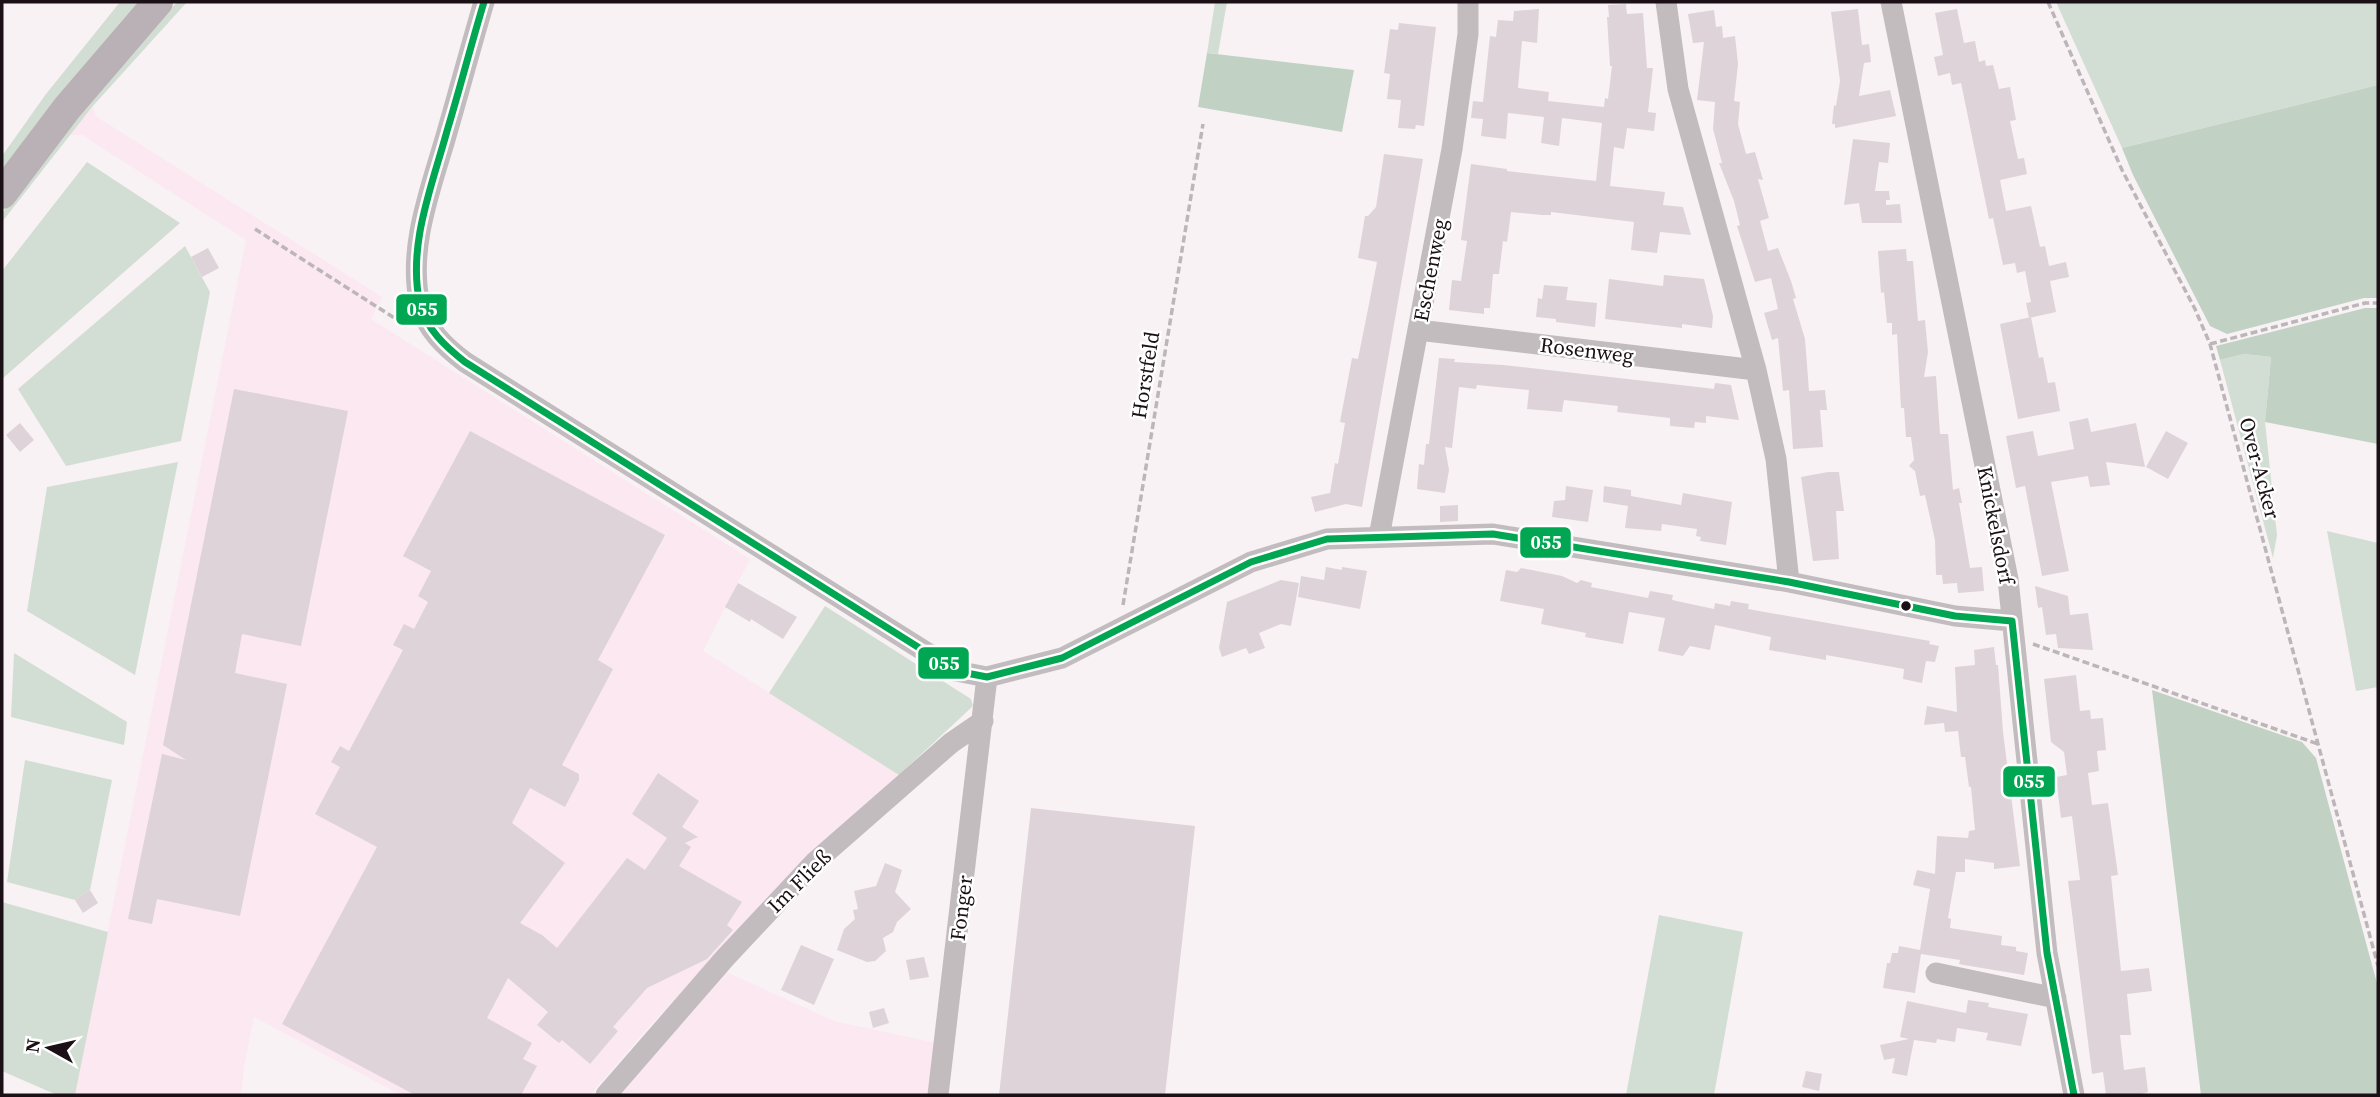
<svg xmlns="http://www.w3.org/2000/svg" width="2380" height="1097" font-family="'Source Serif 4',serif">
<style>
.built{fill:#fbe8f1}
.green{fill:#d2ded4}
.forest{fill:#c1d2c5}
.building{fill:#ded3d8}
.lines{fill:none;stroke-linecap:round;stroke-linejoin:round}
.path{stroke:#bcb6b9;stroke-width:3.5;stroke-dasharray:7 3.5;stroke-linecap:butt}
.street{stroke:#c2bcbf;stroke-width:21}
.secondary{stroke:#b9b1b5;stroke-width:30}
.bus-1-casing{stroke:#fff;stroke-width:12}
.bus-1{stroke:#00a651;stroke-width:7}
.bus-dot{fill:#1a1015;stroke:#fff;stroke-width:2.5}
.labels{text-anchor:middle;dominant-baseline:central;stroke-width:5;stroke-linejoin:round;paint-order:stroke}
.street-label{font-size:21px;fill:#1a1015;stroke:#fff}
.line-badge{stroke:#fff;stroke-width:2.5}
.badge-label{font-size:19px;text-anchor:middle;font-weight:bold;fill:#fff}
</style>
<rect width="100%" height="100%" fill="#f8f2f5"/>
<!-- built -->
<path class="built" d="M92,107L97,117L382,297L371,319L750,559L703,651L899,775L808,858L648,1028L590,1095H401L254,1017L244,1067L241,1095H75L246,240L82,135H69Z
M724,971L834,1021L936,1043L931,1095H616Z"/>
<!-- green -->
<path class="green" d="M120,2H142L2,178V156L46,94Z
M177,2H187L92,107L2,222V213L117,65Z
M1215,2H1227L1218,54L1207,53Z
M2056,2H2378V85L2122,148Z
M87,162L180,223L2,379V271Z
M185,246L210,292L181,441L66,466L18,389Z
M2244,354L2271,357L2265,422L2277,535L2273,558L2220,360Z
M178,462L135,675L27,611L47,487Z
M2327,531L2378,543V687L2356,691Z
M825,606L971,699L973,706L899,775L769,693Z
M14,653L127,722L124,745L11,717Z
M25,760L112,780L90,890L75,900L7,882Z
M2,902L108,932L75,1095H57L2,1071Z
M1659,915L1743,932L1714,1095H1626Z"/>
<!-- forest -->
<path class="forest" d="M1207,53L1354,70L1342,132L1198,107Z
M2378,85V298H2364L2227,334L2210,326L2133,175L2122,148Z
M2365,308H2378V444L2265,422L2271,357L2244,354L2220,360L2216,346Z
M2152,690L2302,742L2316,758L2378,987V1095H2201Z"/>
<!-- building -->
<path class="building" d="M1626,4L1627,14L1643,13L1647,68H1653L1648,112L1656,113L1654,131L1627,128L1624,149L1614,147L1610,186L1665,192L1663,205L1683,207L1691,235L1660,232L1657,253L1631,250L1634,222L1551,212V215H1542L1511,212L1507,242L1503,241L1499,274H1493L1490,308H1484V314L1449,310L1452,280L1461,281L1467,241L1461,240L1471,164L1507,169V171L1596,181L1602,123L1562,118L1559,146L1541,143L1544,117L1508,113L1506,139L1481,136L1483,119L1471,118L1473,101L1483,102L1490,36L1496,37L1498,20L1513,21L1514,11L1539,9L1537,43L1522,41L1518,88L1549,92L1548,101L1604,107L1605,98L1608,99L1612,66H1610L1607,17H1609L1608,5Z
M1858,9L1862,45L1869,44L1871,62L1864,63L1859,96L1890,90L1896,116L1835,128V124H1832L1834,105L1836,106L1840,81L1831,12Z
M1957,9L1964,43L1975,41L1979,62L1985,60L1986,66L1993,65L1999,89L2010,87L2016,120L2010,121L2018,159L2024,158L2027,174L2000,180L2006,211L2031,206L2040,247L2045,246L2049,266L2066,262L2069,277L2050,281L2056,312L2029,318L2026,303L2031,302L2025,271L2017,273L2015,263L2003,265L1993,218L1989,219L1961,83L1952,85L1950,73L1938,76L1934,57L1943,55L1935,13Z
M1714,10L1716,27L1722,26L1723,38L1735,36L1738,64L1734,101L1740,102L1738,124L1746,154L1755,152L1763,180L1758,179L1769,218L1760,221L1768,251L1778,248L1791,281L1796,298L1793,299L1805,339L1809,391L1825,390L1827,410H1820L1823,447L1793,449L1789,390L1783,391L1778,338L1772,340L1764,313L1778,309L1771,278L1755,282L1737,226L1740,225L1734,201L1719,163H1722L1713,129L1715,102L1697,100L1704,42L1693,43L1688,14Z
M1399,23L1436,27L1424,126L1416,125L1415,129L1398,128L1401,100L1387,99L1390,74L1384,73L1390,29L1398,30Z
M1853,139L1890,143L1888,163L1879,162L1875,191H1889L1890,200H1886V205L1900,204L1902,223H1862L1859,203L1844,205Z
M1384,154L1423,159L1362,507L1346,504L1315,512L1311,497L1330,493L1335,463L1338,464L1345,423L1340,422L1352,358L1358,359L1369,304L1377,262L1358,258L1365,216H1368L1376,207Z
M208,248L219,268L202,277L191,257Z
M1906,249L1907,261H1913L1918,321L1925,320L1928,352L1924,377L1936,376L1940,434H1948L1953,490L1959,488L1962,503H1959L1970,568L1982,567L1984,591L1958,593L1957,583L1943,584L1942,575H1936L1935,540L1925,495L1920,496L1915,471L1909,466L1914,460L1911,437H1906L1904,408H1901L1897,334L1892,335V323H1887L1884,292L1881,293L1878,251Z
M1664,275L1704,279L1713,316L1712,328L1682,324V328L1605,319L1609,279L1663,286Z
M1544,285L1568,287L1566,300L1597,303L1595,327L1556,322V319L1536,317L1538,298L1542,299Z
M2031,317L2039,358L2043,357L2048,383L2055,382L2060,411L2018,419L2000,324Z
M1439,358L1455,359L1454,362L1503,365L1698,387L1714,389L1715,383L1731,385L1739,420L1706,416V423L1695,422L1694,428L1670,426V418L1617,412L1618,406L1564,400L1562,412L1527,409L1529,390L1477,385L1476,389L1459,387L1452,448L1445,447L1449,470L1445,493L1417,489L1419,464L1424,465L1426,444H1429Z
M234,389L348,411L301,646L242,634L235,673L287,684L240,916L157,899L152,924L128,919L162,754L186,760L163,745Z
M2088,418L2091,432L2136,423L2145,467L2106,462L2110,485L2090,487L2088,476L2051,482L2069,571L2042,576L2025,486L2016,488L2006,436L2033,431L2038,456L2074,449L2069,422Z
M20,423L34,440L20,452L6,435Z
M470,431L665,535L598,660L613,669L562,765L579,774V780L565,807L530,788L512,823L565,863L520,923L542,935L557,948L627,858L645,870L667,838L632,814L658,773L699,801L682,827L698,837L685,843L691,847L679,866L742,902L727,925L733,930L707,959L647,988L613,1027L618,1031L590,1064L562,1040L559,1043L537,1025L548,1012L508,978L487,1018L532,1043L523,1059L537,1066L521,1095H415L282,1024L377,847L315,814L340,767L331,762L340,746L349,751L403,650L393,645L404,624L414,629L428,602L418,596L431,571L403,556Z
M2166,431L2188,443L2168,479L2146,467Z
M1828,472H1839L1844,511H1836L1839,559L1813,561L1801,477Z
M1566,486L1593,490L1588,522L1552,517L1554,501L1565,500Z
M1604,486L1631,490V496L1681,505L1683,493L1732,502L1726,545L1700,541L1701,537L1696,536L1697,529L1662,524L1661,531L1625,528L1628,506L1603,502Z
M1458,505V521L1440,522V506Z
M1326,567L1342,570V567L1367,571L1360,609L1298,597L1301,576L1324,580Z
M1521,568L1562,576L1577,583L1581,580L1592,583L1591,587L1648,598L1650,591L1673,595L1672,600L1714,609L1715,603L1730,606L1731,601L1749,604L1748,609L1930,641L1929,644L1939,646L1935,662L1926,661L1922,683L1903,679L1904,669L1826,655V660L1769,650L1771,637L1715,625L1710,650L1690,646L1683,656L1658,651L1665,618L1629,612L1623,644L1585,637L1586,633L1541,624L1544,609L1500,601L1506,570L1517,572Z
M1281,580L1299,583L1291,626L1281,624L1259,633L1265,648L1249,654L1246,648L1222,657L1219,648L1227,602Z
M738,583L797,617L783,639L751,619L750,622L725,607Z
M2035,586L2068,596L2070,615L2088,613L2093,650L2058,648L2056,634L2046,635L2042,607L2038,608Z
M1994,647L1996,665H1998L2003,732L2020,866L1994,869V863L1965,859V872H1956L1948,918L1951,919L1950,928L2002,936L2001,945L2016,947V951L2028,953L2024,975L1964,965L1959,964L1960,960L1921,954L1915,993L1883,988L1887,963H1890L1892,953H1898L1899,946L1920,950L1930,889L1913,885L1917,870L1935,874L1937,836L1968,838L1969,831L1975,830L1971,787H1969L1965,757H1961L1958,731L1945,732L1944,723L1924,725L1927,706L1957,712L1955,667L1975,665L1974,650Z
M2076,675L2080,711L2090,710L2091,719L2103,718L2106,750L2097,751L2099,771L2088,773L2092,805L2108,803L2118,875L2111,876L2121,971L2149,968L2152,991L2127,994L2131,1035H2120L2124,1070L2145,1067L2148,1092L2139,1095H2106L2103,1072L2092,1074L2068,881L2080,880L2072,816L2061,818L2056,777L2067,775L2064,752L2051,742L2044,679Z
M1031,808L1195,826L1165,1095H999Z
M885,863L902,870L895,892L911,909L897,922L893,932L883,938L886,951L875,961L867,962L837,950L844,929L855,919L853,910L858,909L854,891L876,886Z
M90,890L98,903L83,913L75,900Z
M801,945L834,959L814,1005L781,990Z
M924,957L929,977L910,980L906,960Z
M1968,1000L1989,1003L1988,1007L2028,1014L2021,1046L1986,1040L1988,1033L1957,1028L1955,1042L1937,1039L1936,1043L1914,1040L1907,1076L1892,1073L1895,1058L1884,1060L1880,1045L1909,1039L1900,1037L1907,1001L1966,1013Z
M884,1008L889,1023L873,1028L869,1012Z
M1806,1071L1822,1074L1819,1091L1802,1087Z"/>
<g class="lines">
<!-- path -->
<path class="path" d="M2048,2L2122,170L2195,309L2210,344L2378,966
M255,229L407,326
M2210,344L2365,303H2378
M1123,605L1203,124
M2033,644L2318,744"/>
<!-- street -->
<path class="street" d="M484,2C471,46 459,91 446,136C431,188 407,249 420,304C426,329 445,347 465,362L956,671L987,677L1062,658L1251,562L1327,539L1493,534L1789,582L1955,616L2012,621
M1666,2L1678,89L1756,370L1776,459L1789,582
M1891,2L2008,579L2047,953L2074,1095
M1418,330L1756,370
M1379,537L1452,149L1468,34V2
M1936,973L2056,998
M606,1095L725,958L815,862L951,743L983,721
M938,1095L987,677"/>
<!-- secondary -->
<path class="secondary" d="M2,194L67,108L158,2"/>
<!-- bus-1 casing -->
<g class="bus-1-casing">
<path id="bus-1" d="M484,2C471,45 460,88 447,131C432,186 407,246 420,304C426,329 446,347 465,362L956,671L987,677L1062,658L1251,562L1327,539L1493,534L1789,582L1955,616L2012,621L2047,953L2074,1095"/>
</g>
<!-- bus-1 -->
<use href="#bus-1" class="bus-1"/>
</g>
<!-- markers -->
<circle class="bus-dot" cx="1906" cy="606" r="6"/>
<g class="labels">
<!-- street labels -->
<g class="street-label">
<text transform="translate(1430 270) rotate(-79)">Eschenweg</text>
<text transform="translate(1587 350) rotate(7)">Rosenweg</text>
<text transform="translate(1145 375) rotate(-81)">Horstfeld</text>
<text transform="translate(2260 468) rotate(75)">Over-Acker</text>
<text transform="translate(1996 525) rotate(79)">Knickelsdorf</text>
<text transform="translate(799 881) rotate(-45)">Im Fließ</text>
<text transform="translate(961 908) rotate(-83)">Fonger</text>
</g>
</g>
<g class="line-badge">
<rect x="395" y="293" width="53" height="33" rx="7" fill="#00a651"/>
<rect x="1519" y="526" width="53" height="33" rx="7" fill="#00a651"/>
<rect x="917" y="646" width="53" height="34" rx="7" fill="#00a651"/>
<rect x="2002" y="765" width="54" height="33" rx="7" fill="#00a651"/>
</g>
<g class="badge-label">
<text x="422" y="316">055</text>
<text x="1546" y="549">055</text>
<text x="944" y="670">055</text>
<text x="2029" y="788">055</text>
</g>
<!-- border -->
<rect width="2380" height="1097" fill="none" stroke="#1a1015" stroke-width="7"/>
<!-- north arrow -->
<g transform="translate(49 1048) rotate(278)" stroke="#ffffff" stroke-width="5" paint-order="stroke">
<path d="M0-5L12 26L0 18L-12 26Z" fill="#1a1015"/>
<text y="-10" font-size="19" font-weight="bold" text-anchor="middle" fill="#1a1015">N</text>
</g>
</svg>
